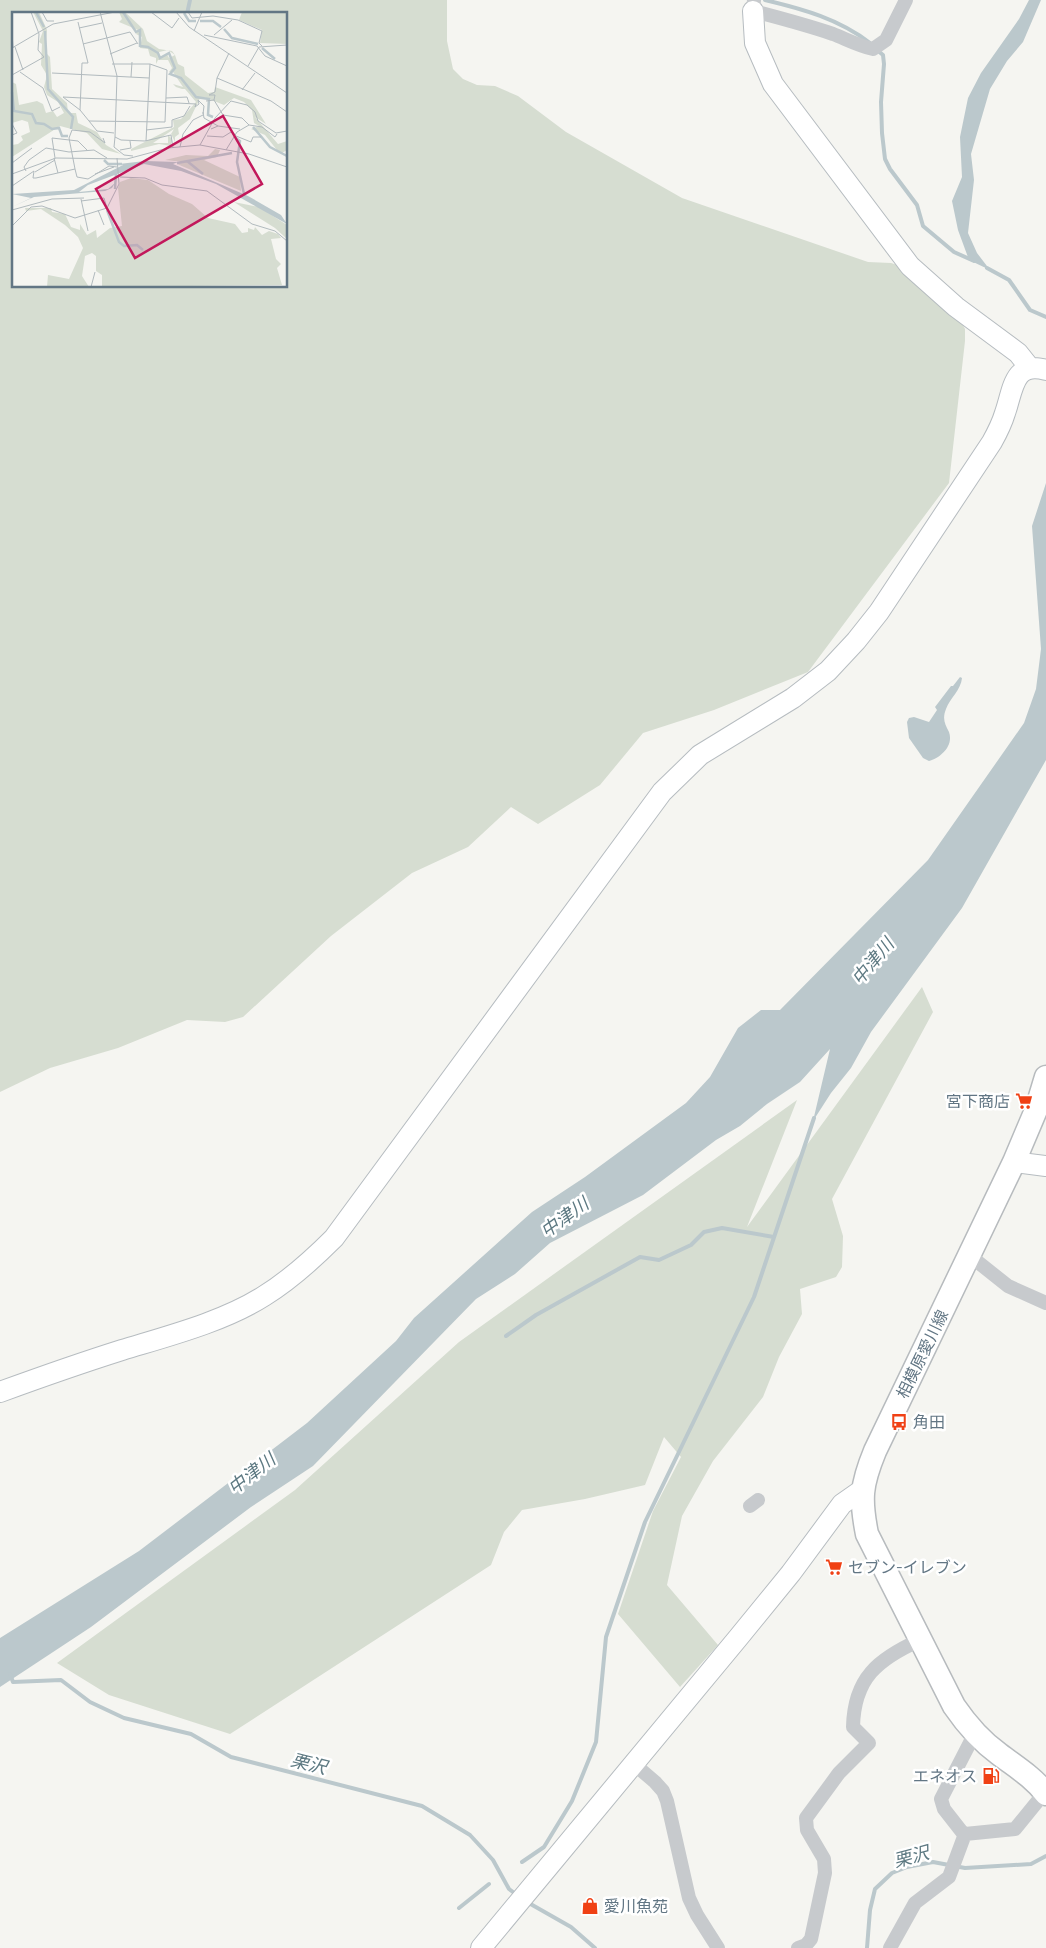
<svg xmlns="http://www.w3.org/2000/svg" width="1046" height="1948" font-family="Manrope,'Noto Sans JP',sans-serif">
<style>
.green{fill:#d6ddd1;fill-rule:evenodd}
.water{fill:#bbc8cc}
.lines{fill:none;stroke-linecap:round;stroke-linejoin:round}
.stream{stroke:#bbc8cc;stroke-width:4}
.secondary-casing{stroke:#b6bcc0;stroke-width:22}
.primary-casing{stroke:#b7bbbe;stroke-width:25}
.street{stroke:#c7cacd;stroke-width:14}
.secondary{stroke:#fff;stroke-width:20}
.primary{stroke:#fff;stroke-width:22}
.labels{text-anchor:middle;dominant-baseline:central;stroke-width:5;stroke-linejoin:round;paint-order:stroke}
.poi-label{font-size:16px;fill:#627684;stroke:#fff;text-anchor:start}
.street-label{font-size:16px;fill:#627684;stroke:#fff}
.water-label{font-size:18px;font-style:italic;fill:#5d7982;stroke:#fff}
.inset-river{fill:none;stroke:#bbc8cc;stroke-width:2.5}
.inset-road{fill:none;stroke:#b1babe;stroke-width:1}
.view{fill:#c2185b;fill-opacity:0.15;stroke:#c2185b;stroke-width:2.5}
.inset-edge{fill:none;stroke:#627684;stroke-width:2.5}
</style>
<rect width="100%" height="100%" fill="#f5f5f1"/>
<!-- green -->
<path class="green" d="M0,0H447V41L453,69L463,79L477,85L495,86L518,96L566,132L682,198L868,262L891,263L913,270L958,315L965,329V341L949,483L808,672L714,710L643,733L600,785L538,824L511,807L468,847L412,873L331,936L243,1017L225,1022L187,1020L118,1048L50,1068L0,1092ZM14,14H286V286H14Z
M922,987L933,1012L832,1199L843,1236L842,1267L836,1277L800,1289L802,1314L779,1357L763,1397L713,1461L682,1516L667,1585L718,1645L680,1687L618,1614L653,1511L681,1457L664,1437L645,1485L585,1499L522,1510L504,1532L491,1565L230,1734L109,1695L57,1663L295,1490L459,1342L797,1100L747,1227Z"/>
<!-- water -->
<path class="water" d="M1029,0H1041L1023,42L1007,61L990,89L971,154L974,180L968,233L977,253L990,270L969,260L958,230L952,201L962,177L960,137L968,98L981,73L1019,19Z
M1046,483V760L962,908L871,1032L851,1068L831,1093L813,1121L830,1049L800,1082L767,1104L740,1126L716,1140L643,1195L550,1243L515,1274L476,1299L313,1466L251,1507L91,1627L0,1687V1638L139,1551L307,1423L396,1341L414,1318L532,1212L585,1177L686,1103L710,1077L738,1028L761,1010H780L928,860L1024,723L1036,689L1041,649L1032,526Z
M960,677L962,678C961,690 950,698 946,709C942,719 945,724 949,732C954,746 940,758 929,761L923,758L909,738L907,722L909,718L914,717L929,722L937,710L935,707L951,686H953Z"/>
<g class="lines">
<!-- stream -->
<path class="stream" d="M765,0C803,9 839,19 870,43
M187,14L190,0
M877,50L883,55L884,64L881,102L882,133L885,159L890,169L917,205L923,226L954,252L974,261
M987,268L1009,280L1030,310L1046,317
M506,1336L536,1315L640,1257L659,1260L691,1245L704,1232L722,1228L774,1237
M10,1674L13,1682L61,1680L90,1702L124,1718L191,1734L231,1757L422,1806L470,1835L493,1860L509,1889L517,1895
M522,1862L544,1847L572,1801L596,1742L606,1637L645,1522L754,1297L814,1118
M527,1902L571,1927L595,1948
M459,1908L489,1884
M867,1948L870,1910L875,1889L892,1873L907,1867L933,1862L965,1868L1031,1864L1046,1856"/>
<!-- secondary casing -->
<g class="secondary-casing">
<path id="secondary" d="M753,11L755,43L773,84L910,266L956,307L1018,353L1030,368
M1014,1162L1046,1166
M0,1392C41,1377 81,1363 122,1350C168,1336 223,1322 264,1296C290,1280 313,1259 334,1238L662,792L700,755L793,698L828,671L856,641L879,612L992,442C997,433 1002,423 1005,413C1013,391 1013,360 1046,370
M481,1948L738,1638L791,1573L842,1504L862,1490"/>
</g>
<!-- primary casing -->
<g class="primary-casing">
<path id="primary" d="M1046,1077L1036,1110L1014,1162L875,1451C861,1485 860,1499 867,1534L954,1706C967,1725 981,1741 999,1754C1016,1767 1033,1777 1046,1794"/>
</g>
<!-- street -->
<path class="street" d="M754,0L753,11C780,18 806,25 833,34C846,39 859,46 873,49L886,40L906,0
M969,1255L1008,1286L1046,1303
M750,1506L758,1500
M975,1733L941,1799L944,1809L962,1832L965,1834L1015,1829L1046,1791
M634,1764L655,1782L663,1791L667,1801L689,1898L697,1915L718,1948
M798,1948L806,1945L811,1939L825,1873L824,1859L807,1830L806,1818L839,1773L869,1743L853,1727C854,1678 878,1659 920,1640
M890,1948L915,1903L949,1877L965,1834"/>
<!-- secondary -->
<use href="#secondary" class="secondary"/>
<!-- primary -->
<use href="#primary" class="primary"/>
</g>
<!-- icons -->
<defs>
<g id="supermarket-bare" transform="scale(1.35)"><path d="M-6-5.5h2.5l.6 2H6L4.5 2H-2.5L-4.4-4H-6ZM-1.5 3.2a1.3 1.3 0 1 0 .1 0ZM3 3.2a1.3 1.3 0 1 0 .1 0Z" fill="#f04115" stroke="#fff" stroke-width="2.5" paint-order="stroke"/></g>
<g id="bus-bare" transform="scale(1.35)"><path d="M-5-6H5V4H4V6H2V4H-2V6H-4V4H-5ZM-3.5-4V0h7V-4ZM-3.5 1.2v1.5H-2V1.2ZM2 1.2v1.5H3.5V1.2Z" fill="#f04115" stroke="#fff" stroke-width="2.5" paint-order="stroke"/></g>
<g id="fuel-bare" transform="scale(1.35)"><path d="M-5.5-6h7V0h2V4h1.3V-2.5L3-4.5l.8-.8L6-3V5H2.5V1h-1V6h-7ZM-4.2-4.7v3.2H.2V-4.7Z" fill="#f04115" stroke="#fff" stroke-width="2.5" paint-order="stroke"/></g>
<g id="shop-bare" transform="scale(1.35)"><path d="M-5-2.5h2.3a2.7 3.5 0 0 1 5.4 0H5L5.5 6h-11ZM-1.5-2.5h3a1.5 2.3 0 0 0-3 0Z" fill="#f04115" stroke="#fff" stroke-width="2.5" paint-order="stroke"/></g>
</defs>
<g fill-rule="evenodd">
<use href="#supermarket-bare" x="1024" y="1101"/>
<use href="#bus-bare" x="899" y="1422"/>
<use href="#supermarket-bare" x="834" y="1567"/>
<use href="#fuel-bare" x="991" y="1776"/>
<use href="#shop-bare" x="590" y="1906"/>
</g>
<g class="labels">
<!-- poi labels -->
<g class="poi-label">
<text x="1010" y="1101" text-anchor="end">宮下商店</text>
<text x="913" y="1422">角田</text>
<text x="848" y="1567">セブン-イレブン</text>
<text x="977" y="1776" text-anchor="end">エネオス</text>
<text x="604" y="1906">愛川魚苑</text>
</g>
<!-- street labels -->
<g class="street-label">
<text transform="translate(922 1354) rotate(-64)">相模原愛川線</text>
</g>
<!-- water labels -->
<g class="water-label">
<text transform="translate(872 961) rotate(-50)">中津川</text>
<text transform="translate(564 1217) rotate(-36)">中津川</text>
<text transform="translate(251 1473) rotate(-38)">中津川</text>
<text transform="translate(309 1763) rotate(14)">栗沢</text>
<text transform="translate(911 1856) rotate(-15)">栗沢</text>
</g>
</g>
<!-- overview -->
<g transform="translate(12 12)">
<rect width="275" height="275" fill="#f5f5f1"/>
<path d="M21,0H27L35,18L33,40L38,45L40,77L55,91L56,101H64L66,111L85,120L94,133L109,142L90,137L75,121L48,114L0,145V133L6,132L11,128L9,124L18,120L16,110L10,108L0,111V70L4,72L7,93L25,89L31,92L34,101L41,99L45,105L52,101L46,90L35,83L32,75L35,63L29,53L30,32L27,30L31,19ZM113,0L131,17L135,29L147,37L160,39L163,43L156,38L147,40V46L155,42L157,46L163,43L166,52L172,55L173,63L196,81L202,80L203,75L239,88L254,112L243,105L266,132L275,129V138L270,141L265,138L253,123L239,117L247,114L242,111L240,98L232,90L222,86L212,93L192,85L188,86L178,107L166,116L167,122L163,125V130L159,122L162,117L141,131H156V123L160,127L159,134L147,132L119,139V137L162,115L161,108L169,107L184,90L173,77H170L164,75L161,72L171,75L161,60H157L160,56L156,48H146L144,52V46L138,44L136,37L128,36L130,25L124,22L126,18L107,10L110,7L107,0ZM230,0H275V32L248,31L250,18L227,8ZM203,137L208,138L205,145L192,148L228,165L229,179L165,152L172,150L153,148L174,143L196,144ZM119,166L136,168L157,182L180,192L196,206L223,212L230,221L236,220V216L242,218L243,215L250,223L257,219L266,222L269,226L259,227L264,247L269,252L265,256L270,273L90,275V263L84,259V244L80,241L73,244L70,264L77,275H35L36,263L57,267L71,236L66,225L53,213L29,197L14,199L13,196H39L40,200L53,202L59,215L68,218V212L75,223L84,218L85,226L98,216L110,214L106,176L108,170ZM222,190L247,195L275,213V227L263,216Z" fill="#d6ddd1"/>
<path d="M133,149L166,150L161,152L236,184L269,203L275,212L204,172L169,159L132,152L76,173L67,180L96,177L103,171L100,176L93,179L22,185L0,195L19,186L0,182L62,178L111,153L107,152Z" fill="#bbc8cc"/>
<path class="inset-river" d="M24,0L32,15M111,0L124,20L128,18V34L136,35L146,41L148,46L157,41L163,56L158,62L169,66L184,85L197,87L196,103L201,105M172,1L177,9H184M188,9H201L209,15M212,17L220,26L246,32M33,19L36,77L61,105L59,117M250,36L263,47M0,80L2,99L20,102L24,111L32,112L40,117L47,116L50,124H56M241,115L258,135L275,144M224,126L228,129L225,150L232,182M92,148L96,152H110M175,149L191,162M165,151L220,141M103,177L104,161M95,198L107,230L112,234L125,233L131,238"/>
<path class="inset-road" d="M30,0L35,9H42M88,0L105,64L103,125L109,128L133,129L159,123L161,136M139,0L160,16L167,6M164,0L177,15L275,81M176,0L180,6L201,4L226,8L250,19L247,31L250,34M66,10L76,51H70L68,98L77,109L153,110L155,58L138,52M67,16L90,11M182,19L190,0M0,21L1,36M192,23L245,34L253,44L275,54M202,23L220,8M71,32L118,20L126,32M3,35L11,58M0,36L41,12L103,0M217,41L205,66L259,89L275,100M98,42L125,31M100,52H138L134,129M236,54L247,35L275,33M8,60L31,76L40,99L48,95M40,61L137,66M0,63L32,45L26,38L27,22L19,0M119,65L120,50M230,78L243,61M51,85L184,92L183,95L187,92L186,88L192,94L191,102M51,85L68,98M154,86L175,85L177,91M202,88L203,83H197L203,80L205,66M194,89L202,88L211,103L230,106L237,113L225,120L214,138M191,100L192,106L206,114L199,117M160,108L172,104L178,94M77,109L85,119L102,121M237,113L250,115L263,125L265,122M206,114L228,117M134,118L160,115V108M0,123L5,121L0,112M195,124L211,125L219,120L224,123M224,124L239,130L241,125H249M103,125L102,135L112,143L121,144M188,133L237,142L275,155M168,135L171,122L181,108L191,103M108,138L119,136L118,129M42,146L46,161M43,146L40,126L66,129L75,138M0,151L20,136M63,157L65,165L76,167L97,154L105,155M14,159L12,155L17,148L34,136L57,140L82,138L95,146M23,160L43,148M0,162L44,146L115,147L156,136L188,133L203,106L219,89L235,93L243,100L246,109L264,121L275,119M83,162L102,155M108,165L133,166L150,173L195,179L240,212L263,219L275,229M0,174L22,159L21,166H24L63,157L57,126L60,118L78,120L93,131L91,126M69,187L76,219M69,189L92,186L95,196M0,198L40,187L72,186M86,198L92,213M0,214L19,195L30,194L63,206L95,196L107,172L105,146M79,275L83,260"/>
<path class="view" d="M211,104L250,172L123,246L84,177Z"/>
<rect width="275" height="275" class="inset-edge"/>
</g>
</svg>
